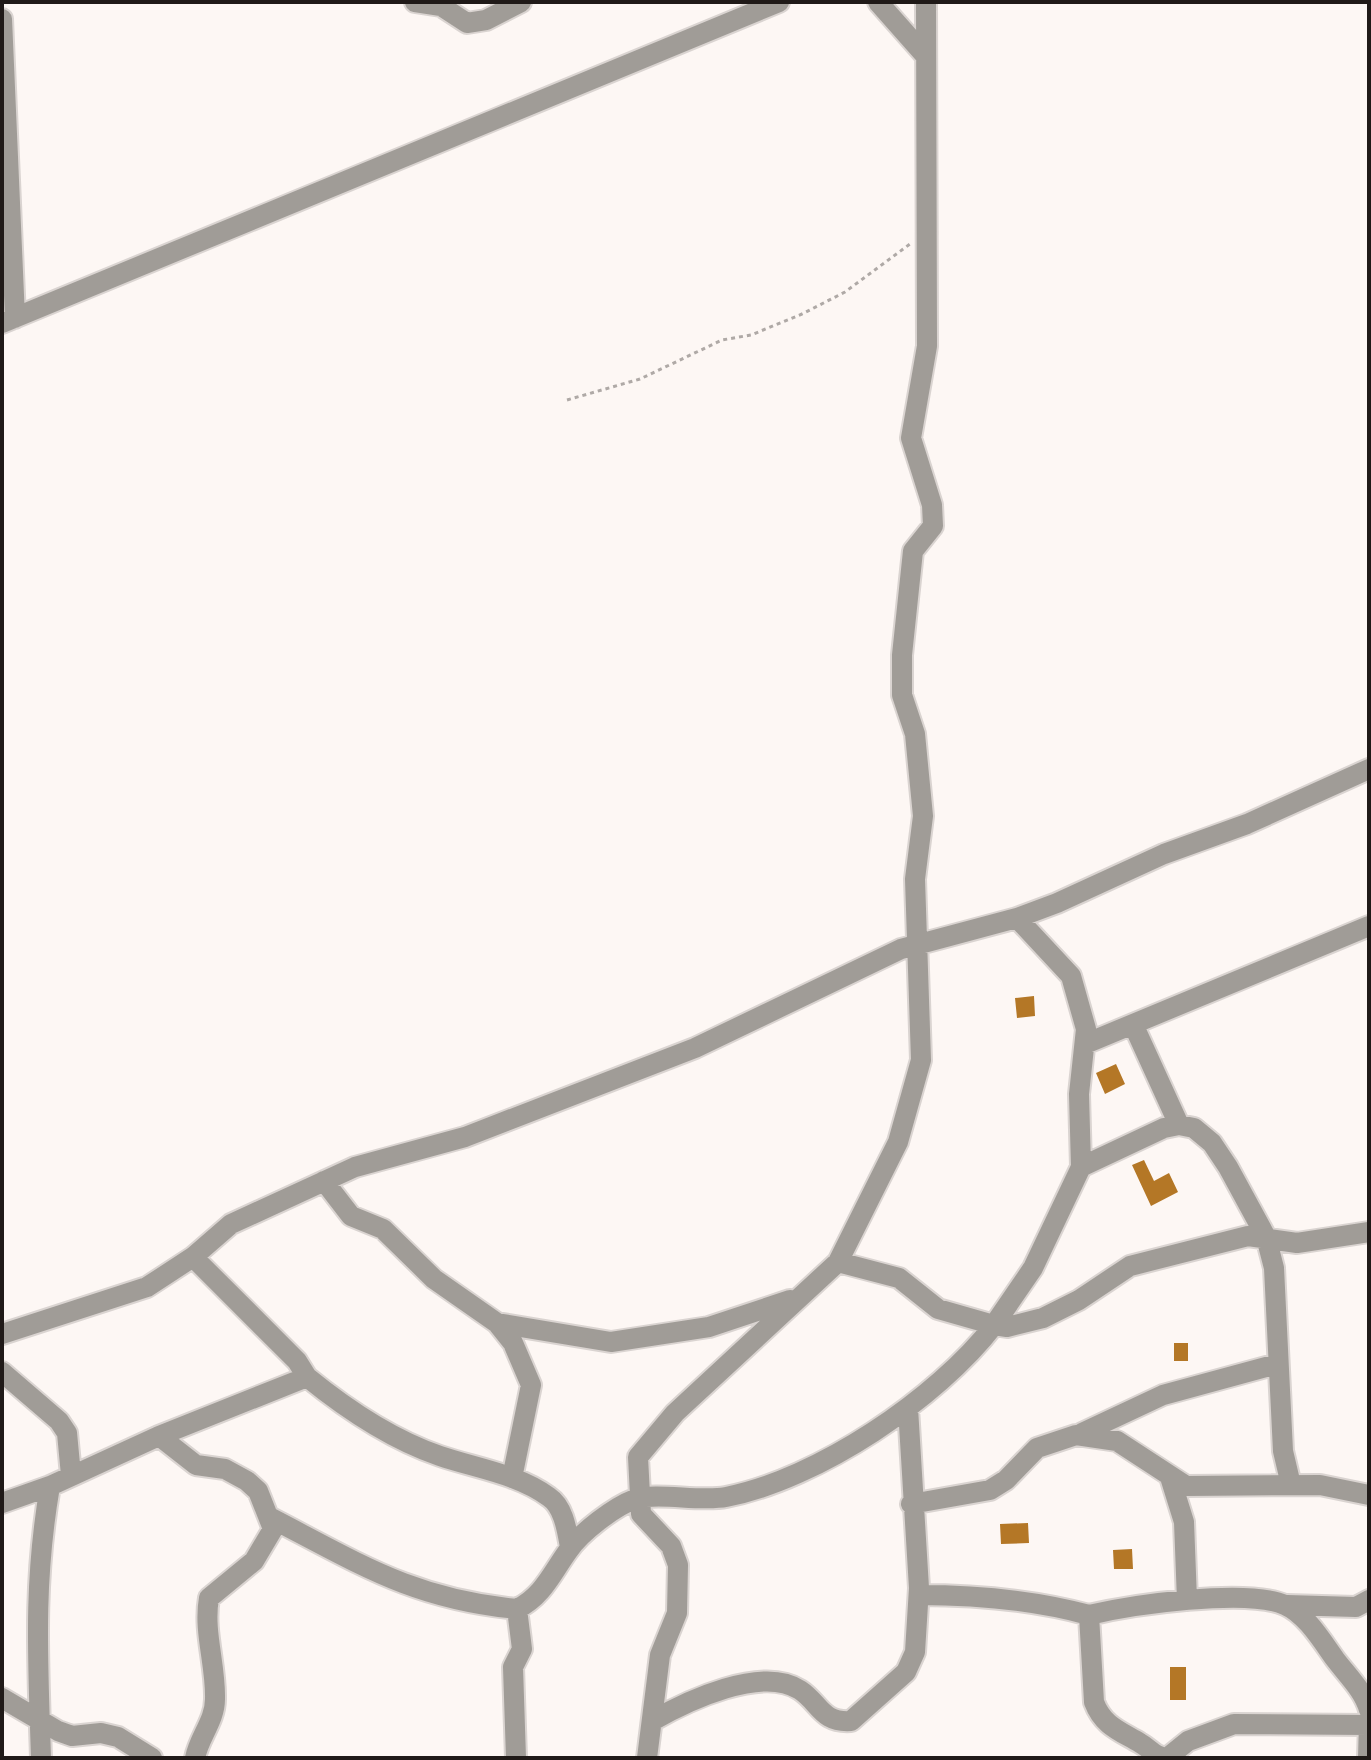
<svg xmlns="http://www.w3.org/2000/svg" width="1371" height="1760" font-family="'Titillium Web',sans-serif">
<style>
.building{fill:#b47726}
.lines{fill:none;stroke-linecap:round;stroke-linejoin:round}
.minor-casing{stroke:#dad4d1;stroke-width:24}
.path{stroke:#afa9a6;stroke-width:3;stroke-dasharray:4 4;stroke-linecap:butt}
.minor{stroke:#a09c97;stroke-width:20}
</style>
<rect width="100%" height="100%" fill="#fdf7f4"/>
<!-- building -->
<path class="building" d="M1034,996L1035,1016L1017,1018L1015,998Z
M1116,1064L1125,1084L1105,1094L1096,1073Z
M1144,1160L1154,1181L1169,1173L1178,1192L1151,1206L1132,1165Z
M1174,1343H1188V1361H1174Z
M1028,1523L1029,1543L1001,1544L1000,1524Z
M1132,1549L1133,1569H1114L1113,1550Z
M1170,1667H1186V1700H1170Z"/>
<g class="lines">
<!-- minor casing -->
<g class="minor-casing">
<path id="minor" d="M415,2L441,6L467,23L486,20L521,2
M878,2L924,54
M2,19L15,318
M2,323L779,2
M1017,918L1071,976L1086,1029L1079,1094L1081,1167
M1133,1024L1179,1125
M1085,1044L1369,926
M324,1181L351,1216L383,1229L434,1279L497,1323L513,1343L531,1385L512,1478
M838,1262L899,1278L938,1309L994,1325L1033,1268L1081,1167L1164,1128L1179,1125L1194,1128L1212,1143L1228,1167L1266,1237L1274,1268L1283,1451L1291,1485
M497,1323L611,1342L709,1327L790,1300
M2,1334L147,1287L193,1257L231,1224L355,1167L465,1137L695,1048L901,949L1017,918L1057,903L1164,854L1247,824L1369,769
M2,1372L59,1421L67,1433L71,1475
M307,1377C345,1408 393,1440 440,1456C475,1468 518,1474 549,1497C564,1507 567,1531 570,1547
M1082,1433L1163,1395L1277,1364
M159,1436L196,1465L225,1469L247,1481L258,1491L273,1529L254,1561L209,1598C203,1631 216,1665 215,1699C215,1721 199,1737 195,1758
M1170,1477L1184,1522L1187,1600
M2,1503L50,1486
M911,1504L990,1490L1006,1480L1037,1448L1076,1435L1117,1441L1186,1486L1320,1485L1369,1495
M271,1518C360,1564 413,1599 517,1609C543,1596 552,1573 568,1551C581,1532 614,1507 635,1499C656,1492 701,1502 726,1497C818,1479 937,1399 994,1325L1007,1327L1043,1318L1079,1300L1130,1266L1248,1236L1297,1243L1369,1232
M919,1595C976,1595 1034,1600 1089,1615L1094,1702C1103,1726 1120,1731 1140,1743C1151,1749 1153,1756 1167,1758L1188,1741L1234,1724L1369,1725
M1287,1605L1356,1607L1369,1600
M1089,1615C1131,1605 1246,1588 1285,1605C1306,1614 1322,1641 1335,1659C1347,1675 1364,1691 1369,1710
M2,1698L58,1731L72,1736L101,1733L118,1737L152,1758
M652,1721C687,1701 762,1665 800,1690C820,1703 821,1723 851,1721L906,1672L915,1652L919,1588L908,1408
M41,1758C38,1660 33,1584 50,1486L159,1436L307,1377L297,1361L193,1257
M516,1758L513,1667L522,1649L517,1609
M647,1758L660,1655L677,1613L678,1565L671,1546L641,1514L638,1457L675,1413L838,1262L898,1142L921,1060L915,879L923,816L915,734L902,695V655L913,551L933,526L932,505L911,438L927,346L926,2
M1368,1758L1369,1722"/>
</g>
<!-- path -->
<path class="path" d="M567,400L640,379L722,340L751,335L802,314L845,292L910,244"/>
<!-- minor -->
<use href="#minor" class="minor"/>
</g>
<!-- border -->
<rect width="1371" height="1760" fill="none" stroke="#201a18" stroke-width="8"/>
</svg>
